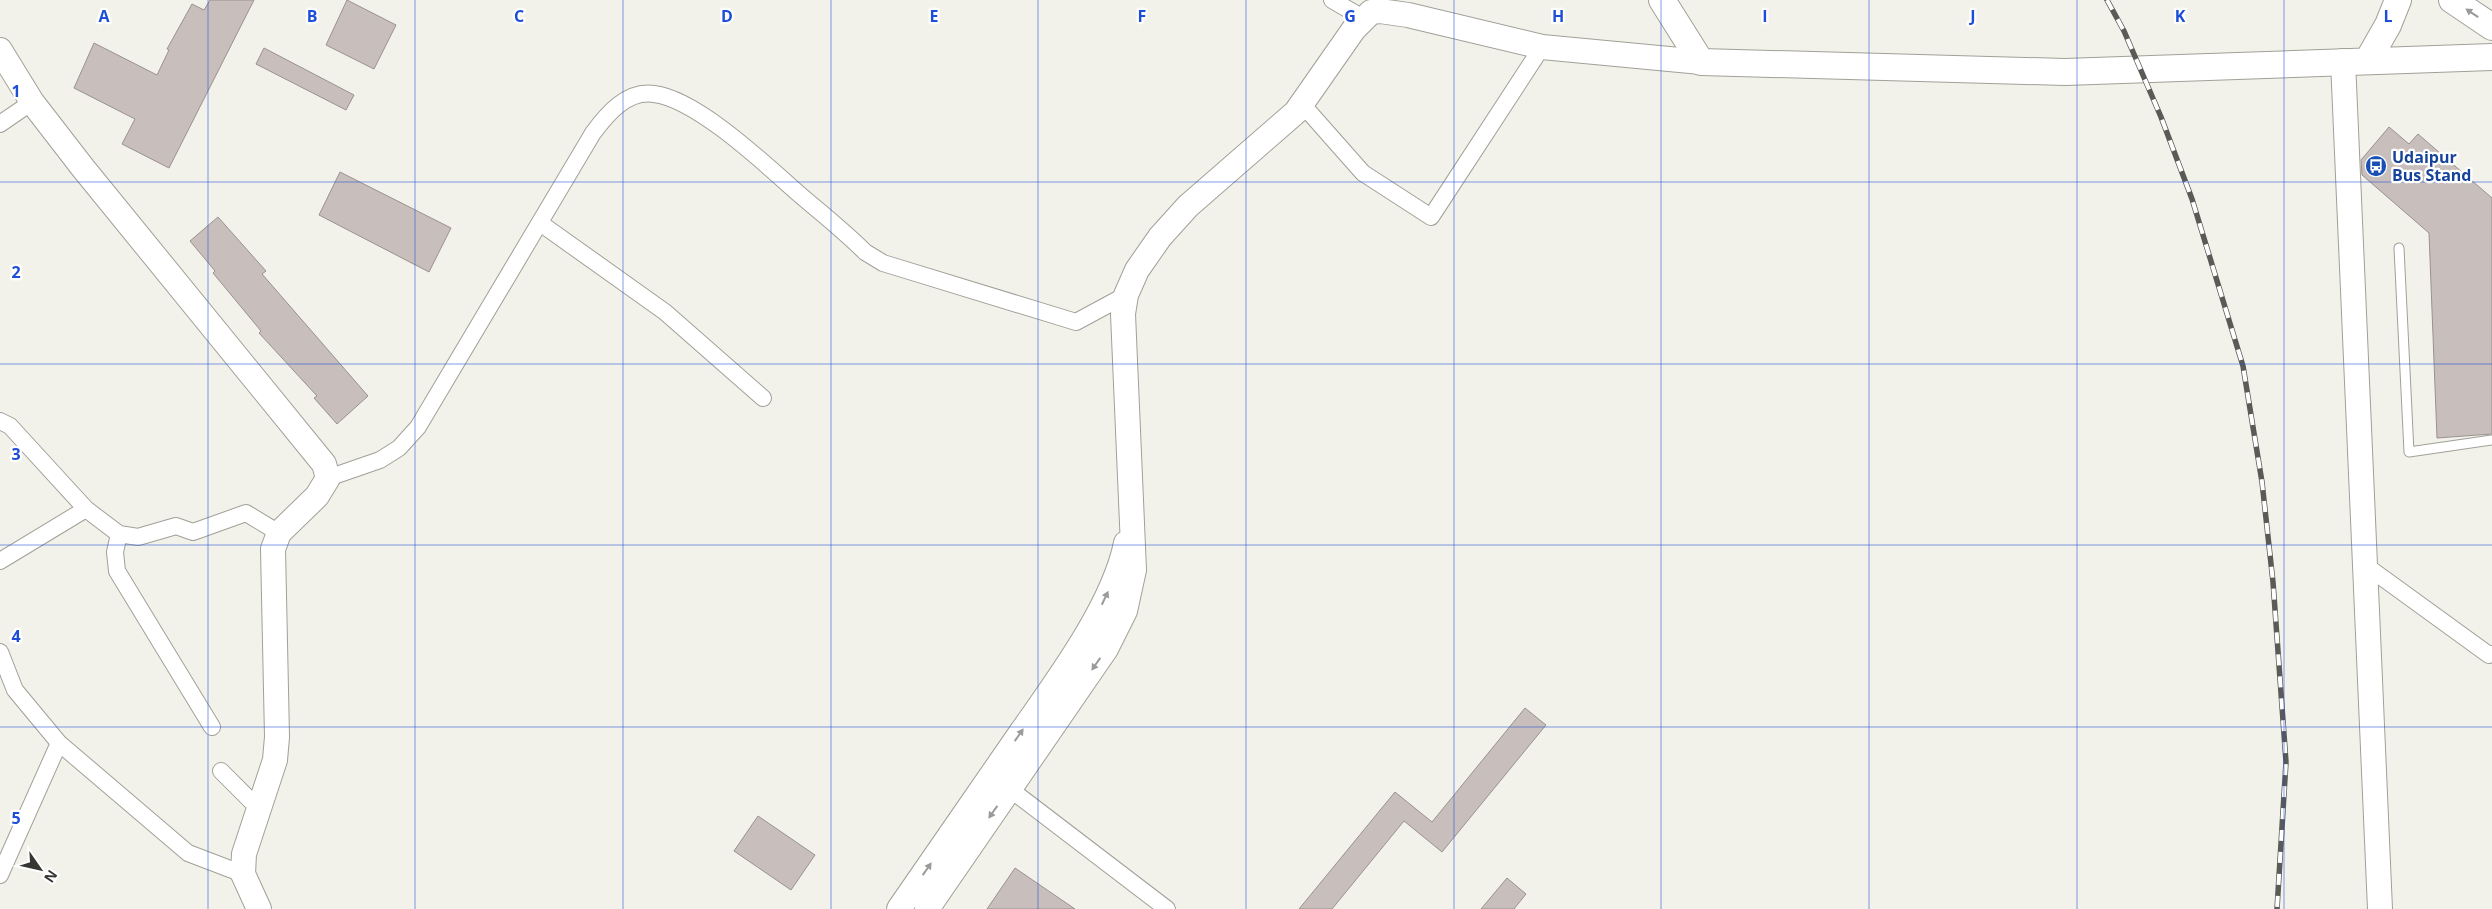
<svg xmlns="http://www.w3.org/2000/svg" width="2492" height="909" font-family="'Open Sans',sans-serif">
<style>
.building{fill:#c8bfbc;stroke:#99918e}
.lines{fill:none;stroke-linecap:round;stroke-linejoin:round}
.lane-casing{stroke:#a1a098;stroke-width:11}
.street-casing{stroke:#a1a098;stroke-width:18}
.secondary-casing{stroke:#a1a098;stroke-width:26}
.primary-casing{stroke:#a1a098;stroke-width:28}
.lane{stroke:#fff;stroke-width:9}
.street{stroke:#fff;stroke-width:16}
.secondary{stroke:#fff;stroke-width:24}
.primary{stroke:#fff;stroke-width:26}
.rail-casing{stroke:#5a5a56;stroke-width:5.5}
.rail{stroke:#fff;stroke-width:4;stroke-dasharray:11;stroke-linecap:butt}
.oneway{fill:#9a9a99}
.grid{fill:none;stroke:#1d4ed8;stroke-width:1;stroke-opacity:0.55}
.labels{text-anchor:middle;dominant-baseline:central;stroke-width:4.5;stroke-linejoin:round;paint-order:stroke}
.transit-label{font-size:16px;font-weight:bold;fill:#164399;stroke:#fff;text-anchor:start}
.grid-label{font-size:16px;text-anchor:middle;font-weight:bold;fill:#1d4ed8;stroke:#fff;stroke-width:4.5;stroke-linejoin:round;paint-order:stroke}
</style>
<rect width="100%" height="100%" fill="#f3f2ea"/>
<!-- building -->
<path class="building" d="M210,0H254L169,168L122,144L135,119L74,88L94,43L157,75L169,50L167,49L192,4L204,10Z
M347,0L396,25L374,69L326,45Z
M264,48L354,95L346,110L256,64Z
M2389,127L2409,144L2418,134L2492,198V434L2437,438L2429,233L2362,175L2361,160Z
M340,172L451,228L429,272L319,215Z
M218,217L266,271L262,274L368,396L337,424L314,398L317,396L259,333L261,331L213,273L215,271L190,241Z
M1525,708L1546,725L1442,852L1404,821L1332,909H1299L1395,792L1432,822Z
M758,816L815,855L791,890L734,851Z
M1015,868L1075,909H987Z
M1507,878L1526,894L1514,909H1481Z"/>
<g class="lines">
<!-- lane casing -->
<g class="lane-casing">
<path id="lane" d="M2399,248L2409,452L2492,440"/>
</g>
<!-- street casing -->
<g class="street-casing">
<path id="street" d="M1332,0L1363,18
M1302,104L1363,173L1431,217L1542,47
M0,124L32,102
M540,223L665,312L763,398
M0,421L10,426L86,509
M328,478L380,460L399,448L418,427L593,133C607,114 627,90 654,94C697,99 766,165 799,194C821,213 844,231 865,252L883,263L1076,322L1126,295
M119,534L115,552L117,571L212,727
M0,561L86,509L119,534L138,537L176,526L193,532L246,513L279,533
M2365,565L2489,655L2492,654
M0,652L15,690L59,743L188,853L243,874
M221,771L258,808
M1002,783L1167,909
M0,875L59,743"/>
</g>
<!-- secondary casing -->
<g class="secondary-casing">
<path id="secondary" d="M0,50L32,102L83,168L324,464L328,478L317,496L279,533L273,549L277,737L275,760L244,854L243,874L259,909
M2343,61L2380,909
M899,909C940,850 981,790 1022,731C1058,680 1114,604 1126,543
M927,909L1106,649L1125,611L1134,570L1123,314L1126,295L1137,270L1160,237L1188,206L1296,112L1354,29L1371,12L1380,11L1408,15L1542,47L1701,62"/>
</g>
<!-- primary casing -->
<g class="primary-casing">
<path id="primary" d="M1662,0L1701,62L2065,72L2492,57
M2452,0L2492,27
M2368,60L2388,25L2398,0"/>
</g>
<!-- lane -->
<use href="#lane" class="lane"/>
<!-- street -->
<use href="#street" class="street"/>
<!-- secondary -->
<use href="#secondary" class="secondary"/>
<!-- primary -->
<use href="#primary" class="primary"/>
<!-- rail casing -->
<g class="rail-casing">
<path id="rail" d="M2107,0L2124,31L2161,117L2192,199L2243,366L2262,482L2273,582L2286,762L2277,909"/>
</g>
<!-- rail -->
<use href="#rail" class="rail"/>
</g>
<!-- one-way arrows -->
<defs><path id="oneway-solid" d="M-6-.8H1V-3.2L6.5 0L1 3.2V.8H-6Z" transform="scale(1.25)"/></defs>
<g class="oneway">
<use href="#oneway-solid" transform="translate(2472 13) rotate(-146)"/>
<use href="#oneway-solid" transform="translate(1105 598) rotate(-65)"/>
<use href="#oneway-solid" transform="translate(1096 664) rotate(125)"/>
<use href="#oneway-solid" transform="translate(1019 735) rotate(-55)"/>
<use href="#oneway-solid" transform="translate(993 812) rotate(125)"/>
<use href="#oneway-solid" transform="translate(927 869) rotate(-55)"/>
</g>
<!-- grid -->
<path class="grid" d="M208,0V909M415,0V909M623,0V909M831,0V909M1038,0V909M1246,0V909M1454,0V909M1661,0V909M1869,0V909M2077,0V909M2284,0V909M0,182H2492M0,364H2492M0,545H2492M0,727H2492"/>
<!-- icons -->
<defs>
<g id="bus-disc" transform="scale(1.125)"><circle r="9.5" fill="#1a4fb4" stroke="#fff"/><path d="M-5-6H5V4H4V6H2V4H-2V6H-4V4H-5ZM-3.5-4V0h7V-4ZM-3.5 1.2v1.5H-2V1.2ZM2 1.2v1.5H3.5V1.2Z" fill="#fff"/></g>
</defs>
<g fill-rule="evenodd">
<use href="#bus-disc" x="2376" y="166"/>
</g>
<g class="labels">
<!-- transit labels -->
<g class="transit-label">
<text x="2392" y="157">Udaipur<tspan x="2392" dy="18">Bus Stand</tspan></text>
</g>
</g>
<g class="grid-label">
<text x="104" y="22">A</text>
<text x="312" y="22">B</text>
<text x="519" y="22">C</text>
<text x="727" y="22">D</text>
<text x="934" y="22">E</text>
<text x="1142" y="22">F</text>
<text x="1350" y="22">G</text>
<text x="1558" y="22">H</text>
<text x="1765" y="22">I</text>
<text x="1973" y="22">J</text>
<text x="2180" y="22">K</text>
<text x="2388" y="22">L</text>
<text x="16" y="97">1</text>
<text x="16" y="278">2</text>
<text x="16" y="460">3</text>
<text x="16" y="642">4</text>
<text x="16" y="824">5</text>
</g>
<!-- north arrow -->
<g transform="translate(40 869) rotate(124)" stroke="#ffffff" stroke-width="4" paint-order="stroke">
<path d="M0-4L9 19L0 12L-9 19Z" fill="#363633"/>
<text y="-8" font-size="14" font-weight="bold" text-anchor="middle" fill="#363633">N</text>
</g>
</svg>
